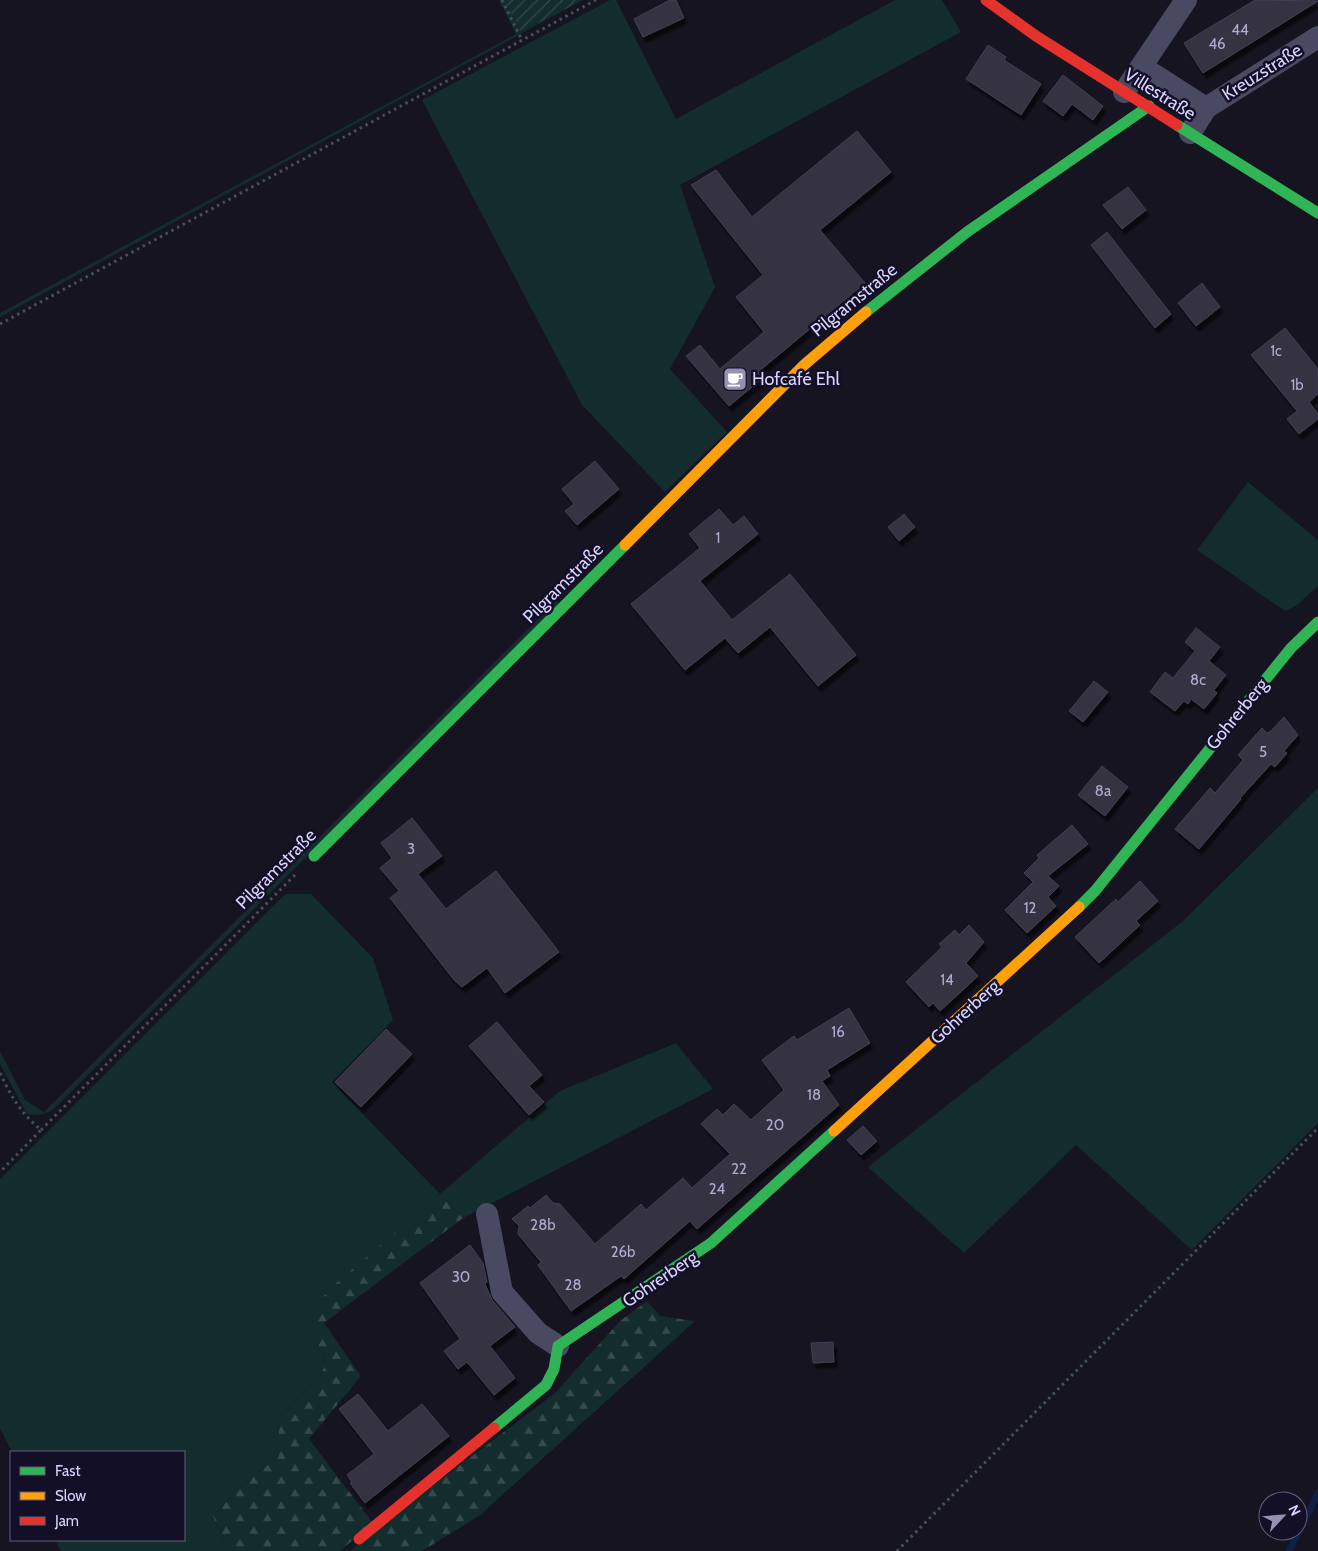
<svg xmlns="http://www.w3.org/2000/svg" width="1318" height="1551" font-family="Cabin,sans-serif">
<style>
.grass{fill:#132c2d}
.forest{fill:url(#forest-firs)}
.garden{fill:url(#garden-furrows)}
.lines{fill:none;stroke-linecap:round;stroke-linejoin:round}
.stream{stroke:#0d2144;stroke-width:7}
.building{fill:#343243;stroke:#433f54;filter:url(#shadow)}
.path{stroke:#44505f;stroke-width:3;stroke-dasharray:2.5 4;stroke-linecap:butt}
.street{stroke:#4a4962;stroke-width:22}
.fast{stroke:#30b455;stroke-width:11}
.slow{stroke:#ff9f0a;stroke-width:11}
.jam{stroke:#e5322d;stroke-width:11}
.labels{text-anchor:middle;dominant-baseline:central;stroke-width:5;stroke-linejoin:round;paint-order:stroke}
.number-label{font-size:15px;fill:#b0acd0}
.street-label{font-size:18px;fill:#d9d4ff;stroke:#130f26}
.poi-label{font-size:18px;fill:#d9d4ff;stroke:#130f26;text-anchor:start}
</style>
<defs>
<pattern id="forest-firs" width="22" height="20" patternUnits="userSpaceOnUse" patternTransform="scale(1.25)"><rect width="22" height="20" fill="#132c2d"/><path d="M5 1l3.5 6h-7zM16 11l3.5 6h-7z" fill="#354a4c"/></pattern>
<pattern id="garden-furrows" width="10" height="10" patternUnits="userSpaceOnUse" patternTransform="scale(1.25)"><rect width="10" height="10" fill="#132c2d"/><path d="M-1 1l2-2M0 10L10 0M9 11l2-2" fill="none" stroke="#354a4c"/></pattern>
<filter id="shadow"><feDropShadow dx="3" dy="5.5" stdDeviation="1" flood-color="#0009"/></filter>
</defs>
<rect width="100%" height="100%" fill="#161421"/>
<!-- grass -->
<path class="grass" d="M499,0H504L521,32L583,0L0,317V313L516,34Z
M610,0H616L676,119L895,0H942L961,32L680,185L715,287L670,369L727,432L665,492L582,405L422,100Z
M1151,85L1180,103V106L1174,107L1149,91V86Z
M1248,482L1318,540V586L1297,605L1285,611L1197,550Z
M557,600L559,604L56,1107C46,1115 39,1116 27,1114L0,1064V1051L25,1100L44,1112Z
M1318,788V1123L1192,1250L1076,1145L964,1253L868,1167L1183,921Z
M285,894H311L373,958L393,1020L332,1082L440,1194L560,1091L676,1043L713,1089L463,1218L440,1194L319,1301L322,1354L326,1364L318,1378L279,1417V1456L243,1485L213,1516L228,1551H61L55,1540H184V1452H12L0,1428V1179Z"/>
<!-- forest -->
<path class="forest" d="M440,1194L463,1218L324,1323L361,1376L309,1439L373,1523L340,1551H228L213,1516L243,1485L279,1456V1417L318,1378L326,1364L318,1343L316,1317L319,1301L335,1284Z
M647,1301L660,1316L695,1321L479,1516L422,1551H350L372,1532L554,1394L620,1321Z"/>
<!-- garden -->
<path class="garden" d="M504,0H583L521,32Z"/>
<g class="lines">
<!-- stream -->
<path class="stream" d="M1289,1551L1318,1493"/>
</g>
<!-- building -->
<path class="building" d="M670,0H676L684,18L643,37L634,19Z
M1255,0L1318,1L1203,73L1184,43Z
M988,45L1006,57L1004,60L1041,84L1021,115L966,79Z
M1063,75L1103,106L1093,120L1072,104L1063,116L1043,101Z
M857,131L891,172L820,230L865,283L758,372L763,378L729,406L686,356L700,345L720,369L764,332L736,297L763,275L691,185L716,170L752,217Z
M1128,187L1146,210L1122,229L1103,205Z
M1107,232L1171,314L1155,328L1091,245Z
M1202,283L1220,307L1196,326L1178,303Z
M1285,328L1318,369V394L1309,402L1318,414V419L1299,434L1287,419L1297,411L1251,355Z
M595,461L619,489L577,525L565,511L574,504L562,489Z
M719,509L733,525L744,516L758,534L700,581L732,620L790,574L856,655L818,686L770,627L738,653L725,638L685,670L631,604L700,548L689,534Z
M904,514L915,527L899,541L888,527Z
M1196,628L1220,647L1209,661L1226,675L1214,690L1217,693L1204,709L1191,699L1188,704L1184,701L1175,711L1150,692L1165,672L1173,678L1195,651L1185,642Z
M1094,681L1108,692L1083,722L1069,711Z
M1284,717L1298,735L1284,751L1287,753L1275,767L1271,764L1240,798L1241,799L1199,849L1175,829L1210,788L1215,793L1243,760L1238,755L1262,728L1267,733L1271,731Z
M1102,766L1128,787L1105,816L1078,795Z
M412,818L442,856L418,874L446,909L496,871L559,952L505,993L487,968L462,987L454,980L390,898L399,891L380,868L392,858L381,843Z
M1072,825L1088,844L1048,876L1059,886L1048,897L1056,906L1027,933L1005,910L1033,882L1024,873L1039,858L1037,855Z
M1140,881L1158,901L1136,921L1140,925L1099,963L1075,937L1116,899L1118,902Z
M969,925L984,942L966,963L978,976L940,1011L933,1003L929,1007L906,982L942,947L939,944L955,930L959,935Z
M849,1008L870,1043L827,1070L830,1076L822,1081L839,1105L697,1229L690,1221L624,1279L621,1276L571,1311L538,1265L541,1262L518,1234L519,1226L512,1219L528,1206L530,1208L546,1195L553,1203L560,1204L595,1244L641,1204L646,1210L683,1178L692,1188L730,1154L701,1124L717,1109L723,1115L734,1104L751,1120L784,1090L762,1060L794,1036L797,1040Z
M497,1022L542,1075L529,1086L544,1102L529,1115L469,1046Z
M386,1029L412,1054L361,1107L335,1082Z
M863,1126L877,1141L861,1155L847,1140Z
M470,1245L483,1263L487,1282L485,1284L492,1300L515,1327L490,1346L515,1378L494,1395L467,1362L458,1369L444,1351L460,1339L420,1283Z
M833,1342L834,1362L813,1363L811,1343Z
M358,1394L388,1431L422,1404L449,1436L365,1503L350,1483L352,1482L347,1475L374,1454L339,1409Z"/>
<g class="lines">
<!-- path -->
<path class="path" d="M502,0L522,40
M0,324L596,0
M0,1073C12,1098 20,1112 41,1130L0,1172
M41,1130L297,873
M897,1551L1318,1128"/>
<!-- street -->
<path class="street" d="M1142,67L1206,108
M1124,92L1186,0
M1190,133L1206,108L1318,37
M487,1214L502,1292L538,1333L558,1346"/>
<!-- fast -->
<path class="fast" d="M1177,125L1318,213
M866,312L967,232L1149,106
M314,856L625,545
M1079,907L1095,891L1291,648L1318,622
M494,1428L546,1385L554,1369L558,1346L711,1243L834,1131"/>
<!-- slow -->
<path class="slow" d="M625,545L804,365L866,312
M834,1131L1079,907"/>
<!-- jam -->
<path class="jam" d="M986,0L1036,36L1177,125
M359,1539L494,1428"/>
</g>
<!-- icons -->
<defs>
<g id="cafe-square" transform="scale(1.25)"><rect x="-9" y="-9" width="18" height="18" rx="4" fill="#9591b1" stroke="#130f26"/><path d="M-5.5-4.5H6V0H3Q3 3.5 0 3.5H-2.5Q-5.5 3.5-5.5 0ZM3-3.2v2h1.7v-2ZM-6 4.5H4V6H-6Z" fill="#fff"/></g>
</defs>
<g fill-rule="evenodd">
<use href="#cafe-square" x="735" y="379"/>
</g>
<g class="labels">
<!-- number labels -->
<g class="number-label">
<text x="1240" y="30">44</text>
<text x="1217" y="44">46</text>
<text x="1276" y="351">1c</text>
<text x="1297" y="385">1b</text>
<text x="718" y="538">1</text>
<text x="1198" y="680">8c</text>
<text x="1263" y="752">5</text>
<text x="1103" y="791">8a</text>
<text x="411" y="849">3</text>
<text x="1030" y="908">12</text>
<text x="947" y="980">14</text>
<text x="838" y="1032">16</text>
<text x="814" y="1095">18</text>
<text x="775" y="1125">20</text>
<text x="739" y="1169">22</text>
<text x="717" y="1189">24</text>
<text x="543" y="1225">28b</text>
<text x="623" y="1252">26b</text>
<text x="461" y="1277">30</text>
<text x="573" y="1285">28</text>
</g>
<!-- street labels -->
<g class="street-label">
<text transform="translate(1262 72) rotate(-32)">Kreuzstraße</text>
<text transform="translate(1160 94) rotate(32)">Villestraße</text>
<text transform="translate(854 300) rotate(-39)">Pilgramstraße</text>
<text transform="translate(563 583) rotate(-45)">Pilgramstraße</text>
<text transform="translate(1237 714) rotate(-51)">Gohrerberg</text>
<text transform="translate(276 869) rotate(-45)">Pilgramstraße</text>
<text transform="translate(965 1012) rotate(-42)">Gohrerberg</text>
<text transform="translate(660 1279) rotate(-34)">Gohrerberg</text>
</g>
<!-- poi labels -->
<g class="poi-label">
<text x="752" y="379">Hofcafé Ehl</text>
</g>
</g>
<!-- legend -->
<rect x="10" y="1451" width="175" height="90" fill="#130f26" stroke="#625e7d"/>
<rect x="20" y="1467" width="25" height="8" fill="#30b455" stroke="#625e7d"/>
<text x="55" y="1476" font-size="15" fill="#d9d4ff">Fast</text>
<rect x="20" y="1492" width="25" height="8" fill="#ff9f0a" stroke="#625e7d"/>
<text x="55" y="1501" font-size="15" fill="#d9d4ff">Slow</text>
<rect x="20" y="1517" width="25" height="8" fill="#e5322d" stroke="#625e7d"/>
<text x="55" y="1526" font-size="15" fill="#d9d4ff">Jam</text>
<!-- north arrow -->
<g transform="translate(1283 1516) rotate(64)"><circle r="24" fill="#130f26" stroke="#625e7d"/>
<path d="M0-4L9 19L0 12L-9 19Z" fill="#9591b1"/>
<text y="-8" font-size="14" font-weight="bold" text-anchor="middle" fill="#d9d4ff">N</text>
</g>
</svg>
